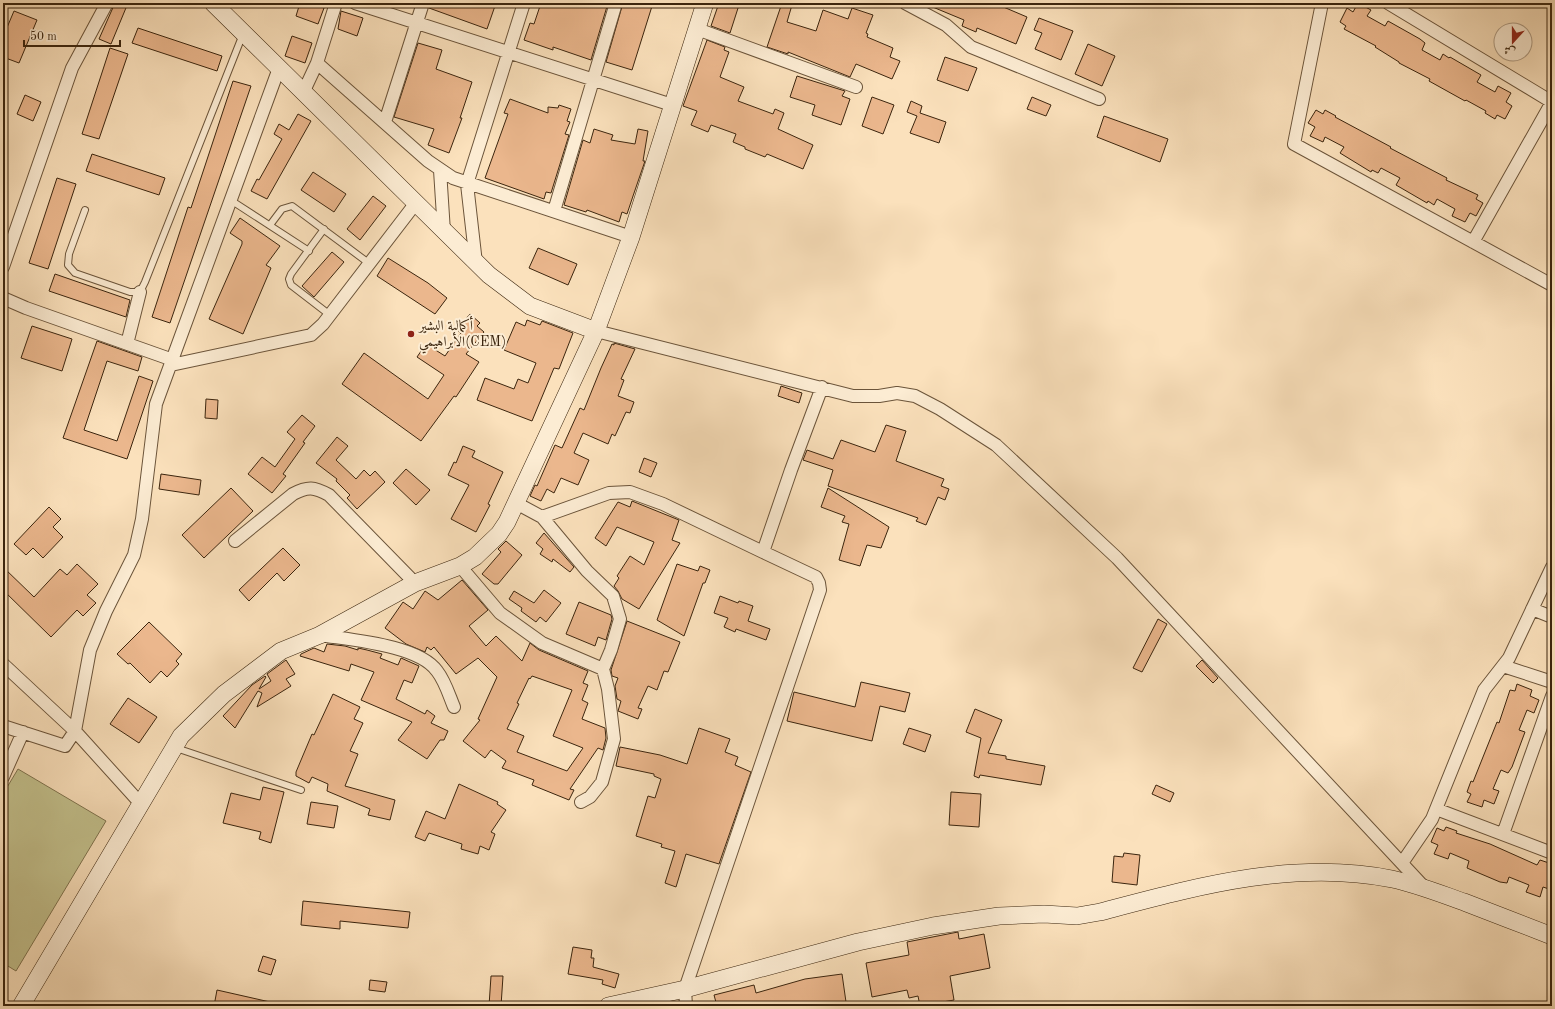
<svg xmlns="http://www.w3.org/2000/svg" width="1555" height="1009" font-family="'Old Standard TT',Amiri,serif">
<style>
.green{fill:#c3c18d;stroke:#7f734e}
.building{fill:#ebb78d;stroke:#3b250e;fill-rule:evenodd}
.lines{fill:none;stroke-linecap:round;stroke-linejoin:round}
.lane-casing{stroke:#6b543a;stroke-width:8}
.street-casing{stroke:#6b543a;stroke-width:14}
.secondary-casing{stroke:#3b250e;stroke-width:18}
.lane{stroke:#fcecd3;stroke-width:6}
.street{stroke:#fcecd3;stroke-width:12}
.secondary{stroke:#fcecd3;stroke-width:17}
.poi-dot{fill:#8f2418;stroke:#fcecd3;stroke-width:1.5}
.labels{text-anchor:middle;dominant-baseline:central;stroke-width:4;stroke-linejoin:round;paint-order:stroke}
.poi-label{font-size:14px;fill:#3b250e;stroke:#fcecd3;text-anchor:start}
</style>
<rect width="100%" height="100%" fill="#fbe1bc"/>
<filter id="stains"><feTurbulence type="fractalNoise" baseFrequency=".005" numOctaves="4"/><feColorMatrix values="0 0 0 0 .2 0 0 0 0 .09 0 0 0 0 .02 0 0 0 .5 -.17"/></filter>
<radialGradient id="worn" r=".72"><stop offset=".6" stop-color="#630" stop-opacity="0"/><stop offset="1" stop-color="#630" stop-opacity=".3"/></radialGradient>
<!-- green -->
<path class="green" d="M18,769L106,821L16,971L3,963V794Z"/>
<!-- building -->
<path class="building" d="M115,3H128L111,44L99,39Z
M300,3H310L324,8L318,24L296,16Z
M430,3H496L487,29L429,8Z
M541,3H608L591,60L553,47V50L524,40L530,23L534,24Z
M623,3H653L632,70L606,62Z
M719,3H732L739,5L730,33L711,26Z
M782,3L792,5L787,22L816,31L823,10L848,19L852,8L873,15L866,33L868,34L867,37L893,48L890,57L900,61L892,79L856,64L850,77L788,52V54L767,47Z
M923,3H994L1027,17L1016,44L977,28L976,32L962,26L964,20Z
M1358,3L1371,10L1367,16L1385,26L1388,21L1420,39L1425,43L1422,50L1440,60L1443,54L1449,58L1450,57L1481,75L1477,82L1495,92L1498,86L1511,93L1506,102L1512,106L1505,119L1497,115L1495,119L1485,113L1486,111L1466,100L1465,101L1429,81L1430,79L1399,63V62L1375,47L1376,46L1344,29L1346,26L1340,22L1347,8L1353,12Z
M14,11L37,20L19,63L3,57V37Z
M341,11L363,18L357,36L338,29Z
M1039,18L1073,31L1061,60L1035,49L1042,33L1034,30Z
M138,28L222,56L217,71L132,43Z
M292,36L312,43L305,63L285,56Z
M707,40L725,47L724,50L729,52L720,77L744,87L738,101L773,114L775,109L784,113L778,129L813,145L803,169L767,154L765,157L745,149V147L733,142L736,134L711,125L708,132L691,125L697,111L683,106Z
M418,43L442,50L436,69L472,82L460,118H462L449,153L428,145L434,129L394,117Z
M1088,44L1115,56L1102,86L1075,74Z
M110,48L128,54L99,139L82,134Z
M945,57L977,68L968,91L937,80Z
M797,76L845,91L842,96L850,99L841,125L812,115L815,105L790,97Z
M233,81L251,86L170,323L152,317L188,207L191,208Z
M25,95L41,102L33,121L17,114Z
M872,97L894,105L883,134L862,126Z
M1032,97L1051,105L1046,116L1027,109Z
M510,99L548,113V107L558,108L559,105L571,109L567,121L570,122L565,134L569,135L551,193L546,192L544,199L485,178L508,114L504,113Z
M911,101L922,106L920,113L946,122L939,143L910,133L917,116L907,112Z
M1316,110L1323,114L1325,110L1336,116L1335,117L1391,147L1390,148L1447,178L1446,180L1478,195L1476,199L1483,203L1476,216L1470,213L1465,222L1452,216L1455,209L1437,199L1434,205L1428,201L1427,203L1396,185L1400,178L1381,168L1378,173L1372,170L1371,172L1340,153L1344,147L1325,137L1323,142L1310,136L1315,127L1308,123Z
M298,114L311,121L267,199L251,191L257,179L259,180L282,139L274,134L279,124L289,130Z
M1104,116L1168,139L1160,162L1097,137Z
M594,129L613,135L611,140L635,144L638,129L648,131L643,161H645L633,196L627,214L622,212L619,222L587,210L586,212L564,205L583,140L590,143Z
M92,154L165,178L159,195L86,171Z
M313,172L346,194L334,212L301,190Z
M57,178L76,184L48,269L29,263Z
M373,196L386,206L360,240L347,229Z
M240,218L280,246L266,265L271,268L243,334L209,319L242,244V241L230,233Z
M538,248L577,264L568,285L529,268Z
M332,252L344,262L314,297L302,286Z
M388,258L428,283L447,298L435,314L377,276Z
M55,274L130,300L126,317L49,291Z
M470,314L480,323L477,326L484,332L466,354L479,362L456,397L454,396L421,441L342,384L364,353L428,399L444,375L417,357L426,344L445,356L461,333L457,330Z
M527,320L540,325L542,321L573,333L559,369L554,368L532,421L477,400L485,378L514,389L518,379L528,383L536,363L504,350L516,322L525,326Z
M32,326L72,339L62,371L21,358Z
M97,341L142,357L138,371L107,361L84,430L117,441L139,376L153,381L127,459L63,438Z
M614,343L635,349L621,379L624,380L618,396L634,402L630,413L626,412L615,436L612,434L608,444L583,433L574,453L589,460L578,485L561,478L554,493L547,489L541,501L530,496L535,485L537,486L555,445L562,448L580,408L584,410L601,368L612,344L614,345Z
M781,386L802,393L799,403L778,396Z
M206,399L218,400L217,419L205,418Z
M302,415L315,426L303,442L305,443L283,474L286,476L272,493L248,474L262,457L275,467L295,439L287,432Z
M886,425L906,431L896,461L944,479L941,486L949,489L945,500L938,497L926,525L916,521L918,518L828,486L833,470L803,460L807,450L833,459L841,440L875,452Z
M337,437L348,446L336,460L356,479L364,470L370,476L375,471L385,482L357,509L347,498L350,495L336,481L337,479L316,463Z
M463,446L475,451L472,457L503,472L488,504L490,505L476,532L451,519L469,485L448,475L454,462L456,463Z
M644,458L657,463L651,477L639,472Z
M406,469L430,490L416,505L393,483Z
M161,474L201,480L199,495L159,489Z
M231,488L253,511L204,558L182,535Z
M828,488L889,527L881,548L867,545L860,566L839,560L849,524L842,522L845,516L821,507Z
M632,501L679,520L672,540L680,543L639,609L622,599L618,591L614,586L619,578L617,576L630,556L644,565L654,542L617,527L606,546L595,538L618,502L630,507Z
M49,507L61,519L53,527L63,537L43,558L33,548L26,555L14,544Z
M544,533L574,567L570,572L553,559L552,562L540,554L543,549L536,543Z
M506,541L522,555L498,584H494L482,574L501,552L498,549Z
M283,548L300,565L284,581L277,573L249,601L239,590Z
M77,564L98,584L87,595L96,603L83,616L77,610L51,637L3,590V567L34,597L60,569L67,575Z
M677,564L698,571L700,566L710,570L705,583H703L684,636L657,620Z
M462,580L488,610L469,626L486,646L496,636L522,661L530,643L539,650L588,671L583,683L588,685L582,700L588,703L582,719L605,728L606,738L603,750L598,748L570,789L574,790L569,800L532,785L534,780L502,768L506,761L491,750L485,758L463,741L480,720L478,719L497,677L478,658L456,674L434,647L431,650L427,647L425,652L406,644L385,628L403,602L413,609L425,591L438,600ZM532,676L572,690L553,736L583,748L567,771L517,752L524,736L507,729L519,704L517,703L529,678L530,679Z
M544,590L561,603L546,622L540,617L536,622L521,611L522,608L509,599L514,591L534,603Z
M720,596L738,603L739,601L753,606L748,621L770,629L766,640L736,629L735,632L724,627L728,618L714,613Z
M579,602L611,615L612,619L606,640L598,637L595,646L566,634Z
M1158,619L1167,624L1142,672L1133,668Z
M627,621L680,642L668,672L664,671L657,690L648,686L638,708L642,709L638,719L618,711L621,701L617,699L615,686L618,678L612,676L611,670Z
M149,622L182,654L176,661L179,664L167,677L161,671L150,683L130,663L128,664L117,654Z
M327,644L345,646L358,650V648L367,650L382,654L380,658L398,665L401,658L419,666L412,683L404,680L396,699L425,714L427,710L435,716L431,723L448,731L444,740H440L427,759L398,740L412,722L361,700L374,672L351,664L349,671L300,656L301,654L314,648L324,652Z
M286,660L295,674L286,679L291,686L257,707L262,693L258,691L235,728L223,716L252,685L265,676L266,677L259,689L271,681L267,674Z
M1202,660L1218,678L1213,683L1196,666Z
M861,682L910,693L905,712L880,706L872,741L787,721L794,692L855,707Z
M1517,684L1532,690L1530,696L1539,700L1534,713L1527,710L1519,730L1525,732L1512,767L1508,773L1501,770L1493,789L1499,791L1494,804L1484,800L1482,807L1467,802L1471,794L1467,792L1471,781L1473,782L1497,722L1499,723L1510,690L1515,691Z
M333,694L360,707L354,719L363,723L350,751L358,754L345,786L395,800L390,820L368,815L370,809L327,791L328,784L312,777L309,783L296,776V772L312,734L314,735Z
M128,698L157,717L139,743L110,724Z
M975,709L1002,720L988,753L1006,756V759L1045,766L1041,785L980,775L979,778L974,776L981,738L966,732Z
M699,728L730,739L725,752L738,757L735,765L751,772L719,864L686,854L676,887L665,883L675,851L661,847L662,844L636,836L648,796L655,798L661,779L654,776V774L616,766L620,747L660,755L687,764Z
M909,728L931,735L925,752L903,744Z
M459,784L498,802L497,804L506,810L491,832L495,834L489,850L480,846L478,854L461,849L462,844L429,833L425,841L415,837L426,811L445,819Z
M1156,785L1174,793L1170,802L1152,794Z
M263,787L284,792L271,843L259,839L261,832L223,823L231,793L260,800Z
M951,792L981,794L979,827L949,825Z
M311,802L338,806L334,828L307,824Z
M1446,827L1457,831L1456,833L1490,844L1537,865L1540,860L1552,864V890L1543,887L1540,897L1526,892L1529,885L1509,877L1507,883L1500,882L1467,868L1469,861L1450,853L1448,859L1434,854L1438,845L1431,842L1437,828L1444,831Z
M1124,853L1140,855L1137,885L1112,882L1114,856L1123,857Z
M303,901L410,912L408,928L340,921V929L301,925Z
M958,932L959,939L984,934L990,968L950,976L954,1000L920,1006L918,996L909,998L907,990L872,997L866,963L909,955L907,942Z
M573,947L592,950L591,958H594L593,967L619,974L615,988L602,984L603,980L568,974Z
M263,956L276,960L271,975L258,971Z
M842,974L846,1002L818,1006H717L714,995L754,985L756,993L805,979Z
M491,976H503L501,1006H489Z
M370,980L387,982L385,992L369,990Z
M217,990L270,1002L269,1006H214Z"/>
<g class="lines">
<!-- lane casing -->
<g class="lane-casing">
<path id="lane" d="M232,201L309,251
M85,210L69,254L68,265L75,273L130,292H140L145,282L243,34
M270,225L282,209L292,206L370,264
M324,229L291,274L289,279L291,285L330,315
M176,748L301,790"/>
</g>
<!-- street casing -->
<g class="street-casing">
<path id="street" d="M355,3L672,105
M905,3L946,25L971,47L1099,99
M1322,3L1294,144L1552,285
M1388,3L1552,102
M697,29L856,87
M317,63L428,161L453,178L631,237
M303,93L317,63L336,3
M385,122L423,3
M440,170L444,232
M554,211L616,3
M1473,242L1552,102
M476,263L467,184L524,3
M3,267L72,68L107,3
M3,298L26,308L173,360
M596,331L853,396H879L897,393L915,396L940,409L996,445L1117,558L1424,887
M127,344L140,292
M171,365L311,335L323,324L415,204
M516,503L542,517L587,571L613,596L620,619L611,650L603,669
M542,517L609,493L630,492L663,504L763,552
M235,541L293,494C308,486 314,487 329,495L415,583
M460,566L500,613L542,643L603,669L608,689L614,739L602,782L590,797L581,802
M1532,609L1552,617
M320,635C351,640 419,645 437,671C445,681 449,695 454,707
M3,664L75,731L65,746L3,726
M1503,666L1552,682
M3,777L23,732
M141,804L75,731L90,650L106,611L134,555L142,519L156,404L279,68
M1436,809L1552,853
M1503,834L1552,696
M1402,863L1432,819L1484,690L1509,658L1552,567
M686,1006L685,989L820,590L819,583L816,577L763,552L791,470L822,387"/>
</g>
<!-- secondary casing -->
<g class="secondary-casing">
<path id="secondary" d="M213,3L489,275L530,306L596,331
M21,1006L181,736L224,694L281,651L320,635L415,583L460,566L475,557L499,534L507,522L596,331L631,237L705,3
M608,1006L685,989L858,942L933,926L999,916L1044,914L1077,916L1100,912C1195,887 1293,859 1392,879C1416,884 1441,894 1464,902C1493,913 1523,925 1552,936"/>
</g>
<!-- lane -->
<use href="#lane" class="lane"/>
<!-- street -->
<use href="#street" class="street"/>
<!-- secondary -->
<use href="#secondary" class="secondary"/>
</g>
<!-- markers -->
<circle class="poi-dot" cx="411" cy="334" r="4"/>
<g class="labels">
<!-- poi labels -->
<g class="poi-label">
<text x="419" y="326">أكمالية البشير<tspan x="419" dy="16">الأبراهيمي(CEM)</tspan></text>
</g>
</g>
<!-- margin -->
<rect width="1555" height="1009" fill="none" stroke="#fbe1bc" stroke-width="16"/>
<rect x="4" y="4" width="1547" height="1001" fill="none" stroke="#3b250e" stroke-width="2"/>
<rect x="8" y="8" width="1539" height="993" fill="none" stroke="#3b250e"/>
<!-- north arrow -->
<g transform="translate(1513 42) rotate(201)"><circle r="19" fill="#fcecd3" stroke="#af9c84"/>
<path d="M0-3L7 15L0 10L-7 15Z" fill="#8f2418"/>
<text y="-6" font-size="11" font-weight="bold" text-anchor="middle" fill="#3b250e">ش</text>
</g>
<!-- scale -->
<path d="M24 40v6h96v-6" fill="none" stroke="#3b250e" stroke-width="2"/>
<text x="30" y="40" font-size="12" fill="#3b250e" stroke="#fcecd3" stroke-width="3" paint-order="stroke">50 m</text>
<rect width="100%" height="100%" filter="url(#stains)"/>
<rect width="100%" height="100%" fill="url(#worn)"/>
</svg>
